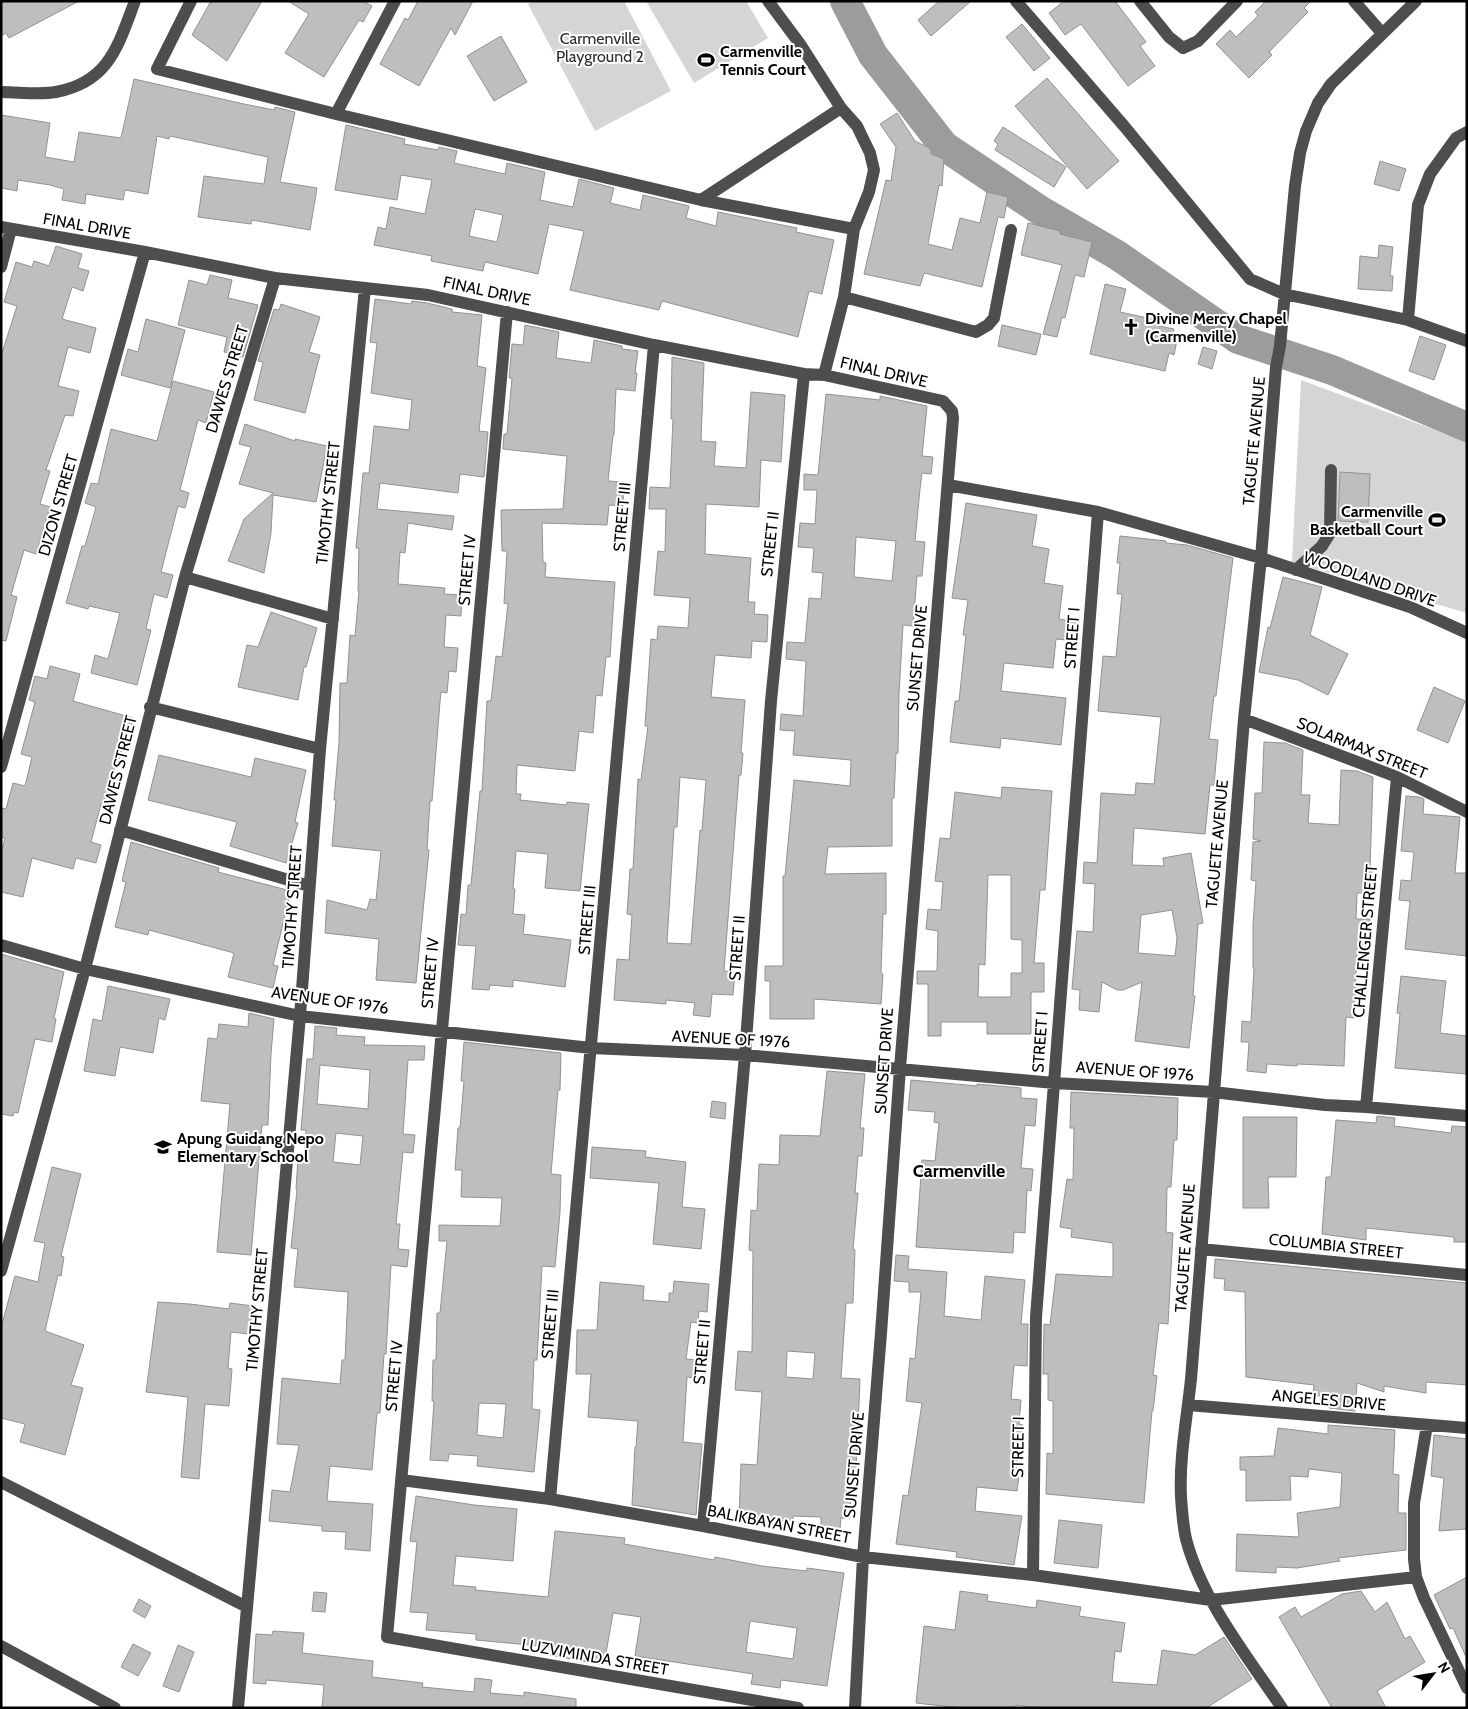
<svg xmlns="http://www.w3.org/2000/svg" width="1468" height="1709" font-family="Cabin,sans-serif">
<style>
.green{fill:#d5d5d5}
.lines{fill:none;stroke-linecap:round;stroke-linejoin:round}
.river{stroke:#9c9c9c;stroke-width:30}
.building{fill:#bebebe;stroke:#929292;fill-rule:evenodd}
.minor{stroke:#4e4e4e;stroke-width:12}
.labels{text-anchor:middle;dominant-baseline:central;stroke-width:4;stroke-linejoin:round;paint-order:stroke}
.park-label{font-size:16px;fill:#2c2c2c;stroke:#fff}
.poi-label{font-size:16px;font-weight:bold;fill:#000;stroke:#fff;text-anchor:start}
.street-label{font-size:16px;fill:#000;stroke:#fff}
.neighbourhood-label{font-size:18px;font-weight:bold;fill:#000;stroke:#fff}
</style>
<rect width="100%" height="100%" fill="#fff"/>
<!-- green -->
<path class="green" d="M533,1H624L671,91L595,131L528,4Z
M646,1H746L768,38L694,83Z
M1301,380L1467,442V613L1292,562Z"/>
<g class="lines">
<!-- river -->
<path class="river" d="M845,1L873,55L944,146L1041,211L1117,255L1238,339L1332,370L1467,427"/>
</g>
<!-- building -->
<path class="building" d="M1,1H79L9,38L6,33L1,36Z
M211,1H262L227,61L192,35Z
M288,1H363L372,6L363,22L359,20L324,77L285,53L309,14Z
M418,1H473L455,35L451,28L419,86L380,64L405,18L408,20Z
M939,1H971L931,36L918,20Z
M1064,1H1115L1146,42L1140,46L1155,66L1128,86L1081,24L1065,35L1049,13Z
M1266,1H1311L1304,8L1308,12L1269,52L1272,55L1249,78L1216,44L1230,30L1236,37L1258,16L1255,12Z
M1022,24L1050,58L1034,71L1006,37Z
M501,36L527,82L494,101L467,56Z
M1047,78L1119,161L1087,189L1015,106Z
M134,79L244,104L274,110L275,107L295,112L280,182L317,188L310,230L252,220L251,224L198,217L204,176L264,184L268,157L170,136L169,139L157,136L148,194L125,190L123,200L86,194L85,204L62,200L64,189L50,185L18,180L17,191L1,188V115L50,123L45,157L74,162L79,132L121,138Z
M897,113L915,141L931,149V154L944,159L942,186L939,185L928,244L952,250L960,218L980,223L987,192L1008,197L1004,218L998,217L982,287L924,273L920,286L864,274L886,180L891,181L896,147L880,124Z
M346,125L405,139L404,144L438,150L439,147L457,151L454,163L505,174L507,163L545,172L540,200L573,207L579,179L614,188L610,203L640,210L643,195L689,206L686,218L716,226L718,212L797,228L796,232L834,240L822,294L809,291L798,337L662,301L659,310L570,290L584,231L549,224L538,274L485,262L483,271L431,261L432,256L374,245L378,227L386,229L390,207L425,214L432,180L401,175L397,200L335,190ZM475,209L503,215L497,242L469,236Z
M1003,127L1066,167L1054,187L995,150L998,144L994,141Z
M1380,161L1406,169L1399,191L1374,184Z
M1028,223L1060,231V234L1092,242L1084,277L1075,275L1065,318L1062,317L1057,337L1043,334L1062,265L1021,255Z
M1379,245L1393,247L1390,276H1393L1392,291L1358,289L1360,256L1378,258Z
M56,246L82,254L78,268L89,271L83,291L72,287L62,319L96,328L90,353L68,347L58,386L79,391L73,416L65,415L46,470L50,471L40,504L50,507L36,554L24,550L11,595L17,597L6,641L1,640V356L17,306L4,302L16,262L32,267L34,261L49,266Z
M210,275L232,280L228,298L258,305L243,357L224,352L227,337L178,325L189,280L207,285Z
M1105,284L1126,289L1120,312L1161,321L1159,326L1174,329L1172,339L1177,340L1174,355L1169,353L1165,371L1090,354Z
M375,299L411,304L412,301L427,303L452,309V312L482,315L477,366L486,368L479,431L488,432L484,477L460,474L458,493L380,483L377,509L454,516L452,530L408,523L405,553L400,552L398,584L445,588L444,594L462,595L461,616L446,615L444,647L458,648L456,672L449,671L447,693L441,692L440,702L432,801H430L427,850H429L416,983L376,980L379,939L325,933L327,900L367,910L370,899L376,900L381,851L332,846L336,800H334L339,742L340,683H347L350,635L355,636L359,591H358L359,548H356L363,473H369L374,426L409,430L412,400L371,393L377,343L370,342Z
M281,304L320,317L309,352L320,355L305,413L254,400L263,362L258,361L274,309L279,310Z
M146,319L185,330L170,388L121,375L128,349L138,352Z
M525,325L559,332L556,358L591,363L594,340L622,346V349L638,351L635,373H637L635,391L616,389L614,435H613L608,481L624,482L623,506L609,505L607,525L542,523L543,562L546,563L545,577L615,582L610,657H606L602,696L596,695L593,733L579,731L575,771L517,765L516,794H521L520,800L566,805L567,802L589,804L580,891L545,888L548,854L516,851L513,889H515L513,914L525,915L523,934L571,940L565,987L513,980V987L490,985L489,990L472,989L476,946L458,945L461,914L466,915L468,885H471L480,791H482L487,701H491L496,656L502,657L508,604L504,603L507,551H502L501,510L563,509L567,456L503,449L504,434H507L512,378H509L512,344L523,345Z
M1002,325L1041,334L1036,355L998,346Z
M1420,336L1446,345L1434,380L1409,371Z
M1203,347L1217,351L1212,369L1198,364Z
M672,357L704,363L701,441L716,442L714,466L746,468L751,392L785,395L781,462L761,460L759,507L706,504L705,554L751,558L748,602H755L754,614L768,615L767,642L752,641L751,658L715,655L711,697L745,700L741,753H743L741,775H739L724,971L735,972L733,995L712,994L710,1017L693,1015L695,1003L666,1000V1004L614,1000L617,959L629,960L632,915L627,914L630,869H633L638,779L641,780L648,726H645L651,639L657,640L658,626L688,628L690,598L654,595L658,551L665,552L666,509H649L650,487L670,488L673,419H671ZM680,777L706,780L702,831L700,830L691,944L667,943L674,827H677Z
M173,381L214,392L206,423L198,420L190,451L180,490L189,493L185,508L178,506L161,572L173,575L167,598L154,594L146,629L151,630L137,685L91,673L95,655L108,659L120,613L89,606L88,609L66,603L82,546H85L96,507L85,503L91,483L98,484L111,429L157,441Z
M826,394L880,400V396L927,406L922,456L933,457L931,474L922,473L920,489L915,541L925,542L922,576H917L913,626L903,625L899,694L898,753H896L894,798H892V846L828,847L825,874L886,873V914H883L881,973L883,974L881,1004L814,999V1019H770V981H765V966H783V876H785L794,780L850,786L851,760L793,755L795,731L780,730L781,714L803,716L806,661L786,659L787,642L805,643L809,598L821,599L823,573L812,572L814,548L798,547L800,523L815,524L817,490H804V474L818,475ZM856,537L896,541L892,581L854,577Z
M245,424L295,441V439L327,446L316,502L273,495L271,533L264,573L228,561L244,519L273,493L239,484L251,447L239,444Z
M1340,472L1370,474L1368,522L1338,521Z
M966,503L1037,515L1032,546L1049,549L1044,583L1063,586L1059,619L1078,622L1076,641L1056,639L1053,668L1004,663L1001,691L1066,698L1061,745L1001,738L1000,748L950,742L955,701H959L966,635H963L968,600L952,598Z
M1120,536L1166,541V543L1187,545L1233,558L1216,696H1214L1209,739L1218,740L1214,785H1210L1205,834L1134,828L1132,865L1164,866L1163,858L1191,853L1203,923L1198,924L1193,996H1195L1189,1048L1135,1041L1142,982L1123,990H1117L1102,982L1099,1012L1079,1010L1080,990L1072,989L1077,931L1093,932L1095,884L1083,883L1084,862L1097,863L1101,793L1135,795L1136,783L1154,784L1161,717L1098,711L1103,656L1116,657L1122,594H1117L1120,563H1117ZM1172,910L1177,938L1175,956L1138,953L1141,915Z
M1283,577L1322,587L1310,635L1348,654L1328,695L1298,680L1259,672L1268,627L1270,628Z
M271,612L317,628L306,667H304L298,700L238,687L247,645L258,647Z
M50,666L80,674L73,701L133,718L125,748H123L117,766H115L103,805L101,804L91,842L101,845L96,863L76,858L73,869L32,858L23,897L1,892V854L5,838L1,837V808L6,809L13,783L25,786L32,757L21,754L35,702L29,700L35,676L47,679Z
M1434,687L1465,701L1448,743L1417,730Z
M1264,742L1285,743L1303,750L1301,795H1310L1308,823L1339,825L1341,770L1357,771L1373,777L1370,869H1372L1371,893H1357L1356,919H1370L1369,954L1357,953L1354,1018L1346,1017L1344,1066L1297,1064V1066L1267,1064L1266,1073L1247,1071L1249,1042H1241L1242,1021L1251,1022L1254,968H1253V925L1256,881L1251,880L1253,842L1261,841L1253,839L1255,793H1262Z
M159,755L251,777L255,758L306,770L295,822L298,823L286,863L230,846L237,822L148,800Z
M1002,787L1052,791L1045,890H1040L1034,963H1044V992H1032L1031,993V1034H987V1022H941V1036H928V984H917V971H937L938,931L926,929L928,909L941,910L943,882L935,881L940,838L950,839L955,792L1001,798ZM988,875H1011V939L1022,940V973H1011V997H978L979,964L985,965Z
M1406,796L1419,797L1424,799L1423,814L1460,817L1455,873H1467V956L1405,949L1410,901L1399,900L1401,880L1411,881L1414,852L1401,851Z
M131,842L219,868L218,872L291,891L273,965L278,966L273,988L228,977L234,953L149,930L148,935L115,927L126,882L122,881Z
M1,954L64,972L54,1018L56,1019L52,1042L35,1039L18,1113L14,1112L13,1116L1,1114Z
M1401,976L1446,981L1440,1033L1467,1036V1074L1395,1068L1400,1014L1397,1013Z
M108,986L170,999L165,1020L159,1018L153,1053L120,1047L115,1076L84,1071L93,1019L102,1021Z
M249,1013L274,1019L271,1054L268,1125H262L251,1255L217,1252L230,1104L201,1101L208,1038L217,1039L219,1024L248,1027Z
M315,1026L337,1028L336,1035L365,1037L364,1045L425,1046L424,1060H408L403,1134L415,1135L413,1153L403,1152L396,1224H400L398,1249L409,1250L407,1267L391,1265L386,1354H384L380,1413H377L372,1470L330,1466L327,1501L373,1504L370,1551L345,1549L346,1532L322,1531V1526L269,1521L272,1490L290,1492L299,1445L277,1444L282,1378L340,1384L342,1360H345L348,1292L294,1287L298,1249L291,1248L297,1190L296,1189L298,1159H304L306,1130H301L307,1059H313ZM320,1065L370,1070L368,1109L317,1104ZM336,1133L363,1136L360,1165L333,1162Z
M464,1042L561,1053L560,1090H558L551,1174L561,1175L560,1212L555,1267L542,1266L537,1360H534L532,1409L540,1410L534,1472L477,1466L478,1456L449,1454L448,1461L430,1460L434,1401H432L433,1360H436L437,1313H440L447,1241H439V1225L500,1226L502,1198L461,1197L462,1170H455L458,1128H460L464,1081H461ZM479,1403L506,1404L503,1438L477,1435Z
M827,1071L865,1074L860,1128H864L862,1156H858L855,1193H858L853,1250H855L853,1303H846L841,1378L860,1379L858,1427L856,1467H852L850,1518H841L840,1529L821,1528V1517L793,1516V1521L739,1518L741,1464L757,1465L762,1392L735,1390L738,1351L752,1352L753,1251L749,1250L751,1210L757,1211L759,1164L779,1165L780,1135L820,1136ZM787,1351L815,1353L813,1379L786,1377Z
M911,1080L977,1086V1084L1021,1088V1098L1037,1099L1035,1126L1025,1125L1021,1168L1033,1169L1031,1191L1027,1190L1025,1233L1014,1232L1013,1253L916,1247L922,1160L935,1161L939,1123L934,1122L935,1112L908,1110Z
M1071,1092L1178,1098L1177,1140H1174L1171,1187H1167L1166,1232L1173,1233L1168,1324L1159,1323L1153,1375L1157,1376L1153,1411H1152L1144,1503L1046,1494L1047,1453L1053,1454V1401L1048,1400V1374H1043L1044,1324L1050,1325L1056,1274L1113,1277V1243L1071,1237L1072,1229L1060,1227L1067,1179L1073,1180L1074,1128H1070Z
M712,1101L726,1103L725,1119L710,1117Z
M1377,1116L1395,1118L1394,1126L1451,1133L1452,1126L1467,1127V1242H1454V1237L1366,1228V1240L1322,1234L1326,1177H1331L1336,1120L1376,1123Z
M1243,1117H1297L1296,1177H1268L1269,1208H1243Z
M592,1147L646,1151L645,1157L686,1162L682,1207L705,1209L701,1249L653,1244L659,1183L590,1178Z
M52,1167L81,1174L61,1256L64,1257L61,1276L58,1275L45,1331L84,1345L71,1385L83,1388L65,1455L20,1442L25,1424L1,1418V1328L15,1276L38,1282L45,1243L34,1241Z
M896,1255L909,1256L908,1269L947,1272L944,1316L981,1320L985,1276L1025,1280L1021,1324H1028L1027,1366L1014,1365L1011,1399L1021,1400L1019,1424L1023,1425L1016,1468L1020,1469L1017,1491L977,1487L975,1511L1022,1516L1014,1565L956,1557L957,1552L896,1544L903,1495L908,1496L922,1403L906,1401L910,1358L915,1359L921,1292H909V1282L894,1281Z
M1215,1259L1467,1283V1385L1426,1382V1393L1384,1386V1392L1357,1383L1355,1411L1329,1408L1330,1397L1313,1395L1314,1385L1246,1377L1245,1292L1224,1290L1225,1279L1214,1278Z
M674,1281L709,1284L707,1312L699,1311L698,1323L691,1322L686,1359L698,1360L697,1378L687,1377L683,1442L702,1444L696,1515L632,1505L635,1447H636L638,1421L588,1417L591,1374H576L577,1330H597L600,1282L644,1286L643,1300L669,1302V1293H673Z
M158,1302L190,1304L229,1309L230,1303L253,1306L249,1334L231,1332L228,1368L232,1369L229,1406L205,1404L199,1479L181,1477L188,1397L146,1392Z
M1328,1425L1395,1430L1393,1474L1399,1475L1398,1513H1406V1550L1338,1558L1340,1561L1297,1568L1276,1567V1573L1236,1571L1237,1534L1299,1537L1297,1513L1340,1507L1342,1473L1309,1469L1308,1477L1290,1476L1291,1500L1246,1501V1470H1240V1457L1274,1456L1278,1428L1328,1434Z
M1434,1435L1467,1439V1529L1439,1531L1444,1478L1431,1476Z
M416,1496L474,1505L517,1509L513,1561L456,1556L453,1585L476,1587L475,1590L548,1597L555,1531L625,1538L624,1544L714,1560L715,1557L762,1566L807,1571V1568L844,1573L827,1686L781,1680L780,1688L751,1684L753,1674L635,1656L641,1617L613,1613L604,1665L550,1655L551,1647L476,1640V1634L426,1630L428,1613L410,1612L417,1542L410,1541ZM750,1621L797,1628L793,1659L746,1652Z
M1059,1520L1102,1525L1098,1568L1054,1563Z
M1467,1577V1659L1453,1628L1450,1629L1434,1595Z
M960,1591L988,1595L987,1601L1036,1608L1037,1600L1081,1607L1079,1616L1125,1623L1121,1652L1115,1651L1112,1682L1157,1685L1162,1650L1195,1655L1224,1637L1252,1679L1206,1708H1037L1016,1705V1708H961L916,1703L924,1626L955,1630Z
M1361,1591L1375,1612L1387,1602L1405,1639L1410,1636L1425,1662L1377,1691L1386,1708H1332L1279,1617L1295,1607L1301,1617L1342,1594Z
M314,1592L327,1593L325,1612L312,1611Z
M139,1599L151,1606L145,1618L133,1611Z
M273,1631L304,1633L302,1653L373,1661L372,1677L423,1683L422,1687L474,1692L475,1678L492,1680L490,1693L524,1696V1692L576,1699V1708H322L324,1685L266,1680V1684L253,1683L256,1634L272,1635Z
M133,1644L151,1653L138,1676L121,1667Z
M178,1645L194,1652L179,1692L163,1686Z"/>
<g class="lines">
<!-- minor -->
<path class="minor" d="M191,1L157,69L336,114L701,200L854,229
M768,1L800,44L841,108L857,126L870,153L874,170L869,192L854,229L844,297L824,375
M1016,1L1124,126L1250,279L1284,294L1408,320L1467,341
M1140,1L1169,37L1183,48L1198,41L1237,1
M1354,1L1382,33
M1,92C19,92 39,95 56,92C109,82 118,46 135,1
M336,114L395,1
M701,200L841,108
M1,227L145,252L275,278L428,295L654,345L804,374L824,375L943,401L952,411L953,418L900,1068L881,1333L863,1557L855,1708
M1,267L11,229
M844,297L976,332L988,325L994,318L1011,230
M507,312L387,1637L798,1708
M1408,320L1418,205L1430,174L1456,138L1467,132
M948,485L1098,512L1261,558L1410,607L1467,633
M1296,570L1322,546L1330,533L1331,470
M185,577L333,619
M150,707L320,749
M1244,719L1397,777L1467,812
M1,767L145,252
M120,830L309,886
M1,945L85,969L300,1016L591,1048L745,1055L1054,1083L1213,1092L1325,1105L1366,1107L1467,1116
M1366,1107L1397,777
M1201,1249L1467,1275
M1,1271L85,969L185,577L275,278
M1188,1405L1467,1428
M1427,1425L1414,1503V1559L1416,1577L1424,1598L1467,1688
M401,1480L550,1499L703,1526L863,1557L1033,1575L1211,1600L1416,1577
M1,1482L247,1607
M550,1499L654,345
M703,1526L745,1055L771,701L804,374
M1033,1575L1036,1317L1098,512
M1,1646L115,1708
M238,1708L300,1016L320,749L365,288
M1282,1708C1247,1656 1202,1600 1186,1539C1183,1526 1182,1511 1181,1497C1179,1458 1187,1418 1191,1379L1244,719L1261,558L1276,367L1280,346L1295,186L1300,153L1306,131L1318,103L1331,84L1416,1"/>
</g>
<!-- icons -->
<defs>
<g id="stadium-bare" transform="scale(1.35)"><path d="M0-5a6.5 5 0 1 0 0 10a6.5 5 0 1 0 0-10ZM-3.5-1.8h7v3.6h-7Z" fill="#000" stroke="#fff" stroke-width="2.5" paint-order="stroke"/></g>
<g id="church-bare" transform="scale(1.35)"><path d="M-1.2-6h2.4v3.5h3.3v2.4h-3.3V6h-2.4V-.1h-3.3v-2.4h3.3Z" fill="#000" stroke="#fff" stroke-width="2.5" paint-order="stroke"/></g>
<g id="school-bare" transform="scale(1.35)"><path d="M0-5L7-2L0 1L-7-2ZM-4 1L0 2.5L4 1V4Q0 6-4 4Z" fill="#000" stroke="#fff" stroke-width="2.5" paint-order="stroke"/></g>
</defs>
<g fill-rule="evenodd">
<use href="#stadium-bare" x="706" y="60"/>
<use href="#church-bare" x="1131" y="327"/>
<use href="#stadium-bare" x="1437" y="520"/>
<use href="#school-bare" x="163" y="1147"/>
</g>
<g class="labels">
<!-- park labels -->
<g class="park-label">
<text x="600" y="38">Carmenville<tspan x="600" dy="18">Playground 2</tspan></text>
</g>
<!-- poi labels -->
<g class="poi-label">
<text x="720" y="51">Carmenville<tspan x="720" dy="18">Tennis Court</tspan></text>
<text x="1145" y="318">Divine Mercy Chapel<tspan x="1145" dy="18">(Carmenville)</tspan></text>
<text x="1423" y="511" text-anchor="end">Carmenville<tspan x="1423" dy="18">Basketball Court</tspan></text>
<text x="177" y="1138">Apung Guidang Nepo<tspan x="177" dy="18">Elementary School</tspan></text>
</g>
<!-- street labels -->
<g class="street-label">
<text transform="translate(87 226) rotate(10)">FINAL DRIVE</text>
<text transform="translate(487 291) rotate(12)">FINAL DRIVE</text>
<text transform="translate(884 372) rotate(13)">FINAL DRIVE</text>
<text transform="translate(227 379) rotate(-73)">DAWES STREET</text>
<text transform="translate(1254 441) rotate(-85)">TAGUETE AVENUE</text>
<text transform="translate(328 503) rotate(-84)">TIMOTHY STREET</text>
<text transform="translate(58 505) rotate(-74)">DIZON STREET</text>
<text transform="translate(622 517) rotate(-85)">STREET III</text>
<text transform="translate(770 544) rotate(-84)">STREET II</text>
<text transform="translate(467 570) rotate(-85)">STREET IV</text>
<text transform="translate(1370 579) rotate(19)">WOODLAND DRIVE</text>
<text transform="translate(1072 638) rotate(-86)">STREET I</text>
<text transform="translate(917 658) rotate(-85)">SUNSET DRIVE</text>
<text transform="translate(1362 748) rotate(22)">SOLARMAX STREET</text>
<text transform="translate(118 770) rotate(-76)">DAWES STREET</text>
<text transform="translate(1217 844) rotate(-85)">TAGUETE AVENUE</text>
<text transform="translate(292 907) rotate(-86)">TIMOTHY STREET</text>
<text transform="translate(587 920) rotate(-85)">STREET III</text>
<text transform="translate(1365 941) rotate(-85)">CHALLENGER STREET</text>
<text transform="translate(737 948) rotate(-86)">STREET II</text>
<text transform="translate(430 973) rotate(-85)">STREET IV</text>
<text transform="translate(330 1000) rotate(8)">AVENUE OF 1976</text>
<text transform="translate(731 1039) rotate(3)">AVENUE OF 1976</text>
<text transform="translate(1040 1042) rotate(-86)">STREET I</text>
<text transform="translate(884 1061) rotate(-86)">SUNSET DRIVE</text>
<text transform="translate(1135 1071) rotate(4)">AVENUE OF 1976</text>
<text transform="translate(1336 1246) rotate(6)">COLUMBIA STREET</text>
<text transform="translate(1185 1248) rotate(-86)">TAGUETE AVENUE</text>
<text transform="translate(257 1310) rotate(-85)">TIMOTHY STREET</text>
<text transform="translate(550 1324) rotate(-85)">STREET III</text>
<text transform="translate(702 1352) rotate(-85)">STREET II</text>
<text transform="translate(394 1376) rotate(-85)">STREET IV</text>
<text transform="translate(1329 1400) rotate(5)">ANGELES DRIVE</text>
<text transform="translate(1018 1447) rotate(-89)">STREET I</text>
<text transform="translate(854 1465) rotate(-85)">SUNSET DRIVE</text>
<text transform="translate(779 1524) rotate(11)">BALIKBAYAN STREET</text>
<text transform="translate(595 1657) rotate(10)">LUZVIMINDA STREET</text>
</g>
<!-- neighbourhood labels -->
<g class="neighbourhood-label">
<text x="959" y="1171">Carmenville</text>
</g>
</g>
<!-- border -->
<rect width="1468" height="1709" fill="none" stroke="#000000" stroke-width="5"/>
<!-- north arrow -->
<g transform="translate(1433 1674) rotate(59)" stroke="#ffffff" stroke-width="4" paint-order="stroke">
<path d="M0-4L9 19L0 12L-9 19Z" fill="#000000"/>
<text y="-8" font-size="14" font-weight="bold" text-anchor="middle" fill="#000000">N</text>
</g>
</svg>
